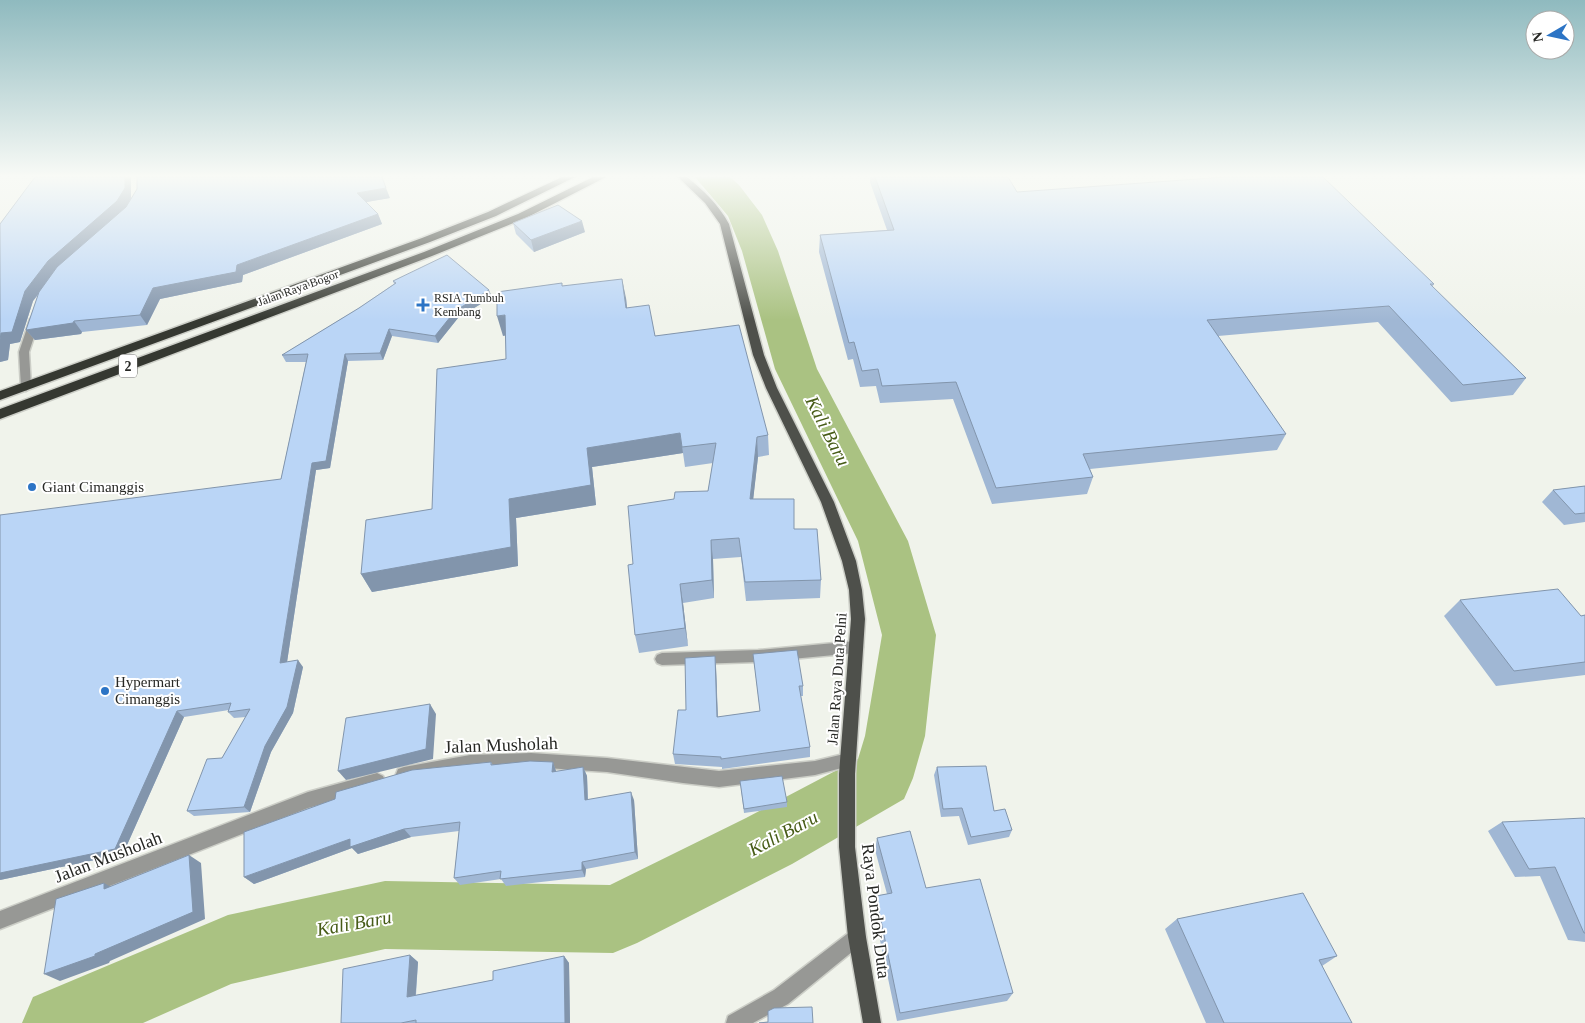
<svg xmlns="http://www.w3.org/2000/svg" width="1585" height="1023" font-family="'Times New Roman',serif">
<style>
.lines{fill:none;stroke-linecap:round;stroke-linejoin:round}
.river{fill:#aac282;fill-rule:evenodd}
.minor-casing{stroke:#cccec7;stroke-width:3}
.major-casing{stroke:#cccec7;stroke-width:3}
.highway-casing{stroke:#cccec7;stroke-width:3}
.minor{fill:#979895;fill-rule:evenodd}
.major{fill:#4e504b;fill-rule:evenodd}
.highway{fill:#353831;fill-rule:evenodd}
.wall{fill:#a0b7d4}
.shaded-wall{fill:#8295ac}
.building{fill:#bad5f6;stroke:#8295ac}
.poi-dot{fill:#2c74c5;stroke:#fff;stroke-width:2}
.labels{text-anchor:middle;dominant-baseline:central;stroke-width:4;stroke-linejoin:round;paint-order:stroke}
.far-street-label{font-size:12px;fill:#272825;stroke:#fff}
.far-poi-label{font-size:12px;fill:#272825;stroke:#fff;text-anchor:start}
.shield{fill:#fff;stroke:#686866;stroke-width:1}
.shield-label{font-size:14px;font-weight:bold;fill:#272825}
.poi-label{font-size:15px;fill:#272825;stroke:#fff;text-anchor:start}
.street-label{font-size:15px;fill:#272825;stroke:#fff}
.near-street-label{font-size:18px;fill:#272825;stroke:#fff}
.near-water-label{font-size:19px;font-style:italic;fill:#475c17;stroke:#fff}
</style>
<rect width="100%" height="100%" fill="#f0f3eb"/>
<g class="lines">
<!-- river -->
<path class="river" d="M695,177H730L739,185L762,215L778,251L817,369L908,541L936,635L925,736L913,778L904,799L792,864L637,943L613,953L385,949L231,984L143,1023H22L33,997L228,915L385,881L610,885L746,818L858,759L865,736L882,635L858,541L775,369L742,251L728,216Z"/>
<!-- minor casing -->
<g class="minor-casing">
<path id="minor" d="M35,316L40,319L29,352L31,387L26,391L21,387L19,352L30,319Z
M856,641L861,643L863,647L861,651L856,653L758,662L662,665L657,663L655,659L657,655L662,653L758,650Z
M531,753L607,758L719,771L815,761L848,753L853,755L856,760L853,765L815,775L719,787L683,783L607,772L531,767L470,769L404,781L398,779L396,774L398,769L404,767L470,755Z
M377,773L383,776L385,781L383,786L308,808L0,929V911L308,792Z
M857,928L863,931L866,937L863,943L788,1004L753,1023H726L728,1016L774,990L851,931Z"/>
</g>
<!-- major casing -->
<g class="major-casing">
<path id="major" d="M678,177H687C704,191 718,204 729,224L764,355L777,388L834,502L856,561L862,590L865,619L855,774V847L866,937L881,1023H863L848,937L839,847V774L851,619L849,590L842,561L821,502L766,388L753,355L720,224L705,203Z"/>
</g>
<!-- highway casing -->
<g class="highway-casing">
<path id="highway" d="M562,177H575L496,216L430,242L0,400V391L422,238L488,212Z
M593,177H606L526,218L432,256L0,419V409L424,252L518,214Z"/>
</g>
<!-- minor -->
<use href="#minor" class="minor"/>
<!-- major -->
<use href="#major" class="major"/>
<!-- highway -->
<use href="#highway" class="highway"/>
</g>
<!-- wall -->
<path class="wall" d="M35,177H131V198H390L366,202L378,214L382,224L243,275L242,282L160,299L147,325L82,332L81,334L35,340L26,330L38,295L33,301L20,342L10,344L8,360L0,362V224Z
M870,177H1008L1017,192L1434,284L1432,287L1526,378L1513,395L1451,402L1378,322L1218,336L1286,434L1277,450L1090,469L1093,477L1087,494L992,504L953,399L880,403L876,386L860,387L853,359L848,360L819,252L820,235L887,230L870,182Z
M513,223L585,232L534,252L516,234Z
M393,281L492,297L458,318L438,343L392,336L383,360L348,361L330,468L316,470L287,662L303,667L293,713L271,752L250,812L194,816L187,811L222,758L246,717L234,718L228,712L229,710L184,717L123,854L0,880L281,479L306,362H286L282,355L359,308L394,284Z
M562,286L626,298L627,308L655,336L768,435L769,455L758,457L753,499L794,529L821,580L820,598L746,601L741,557L713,559L714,598L683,603L688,646L639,653L635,635L633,564L674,499L708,491L713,463L685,467L683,453L592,467L596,505L516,518L518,566L372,592L361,574L432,509L506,359V335L503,336Z
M1585,486V522L1564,525L1542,502L1553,490Z
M1460,600L1581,616L1585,615V675L1496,686L1444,616Z
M753,654L803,686V696H800L810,747V757L722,769V767L675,764L673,754L686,710L715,656L716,667L718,717L760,711Z
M491,762L493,765L553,762L556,772L583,767L587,776L588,800H634L638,859L586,869L585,877L506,886L501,879L460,885L454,878L459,831L411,837L358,854L352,848L254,884L244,877Z
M937,767L994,811L1012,830L1009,837L968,845L959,816L941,817L934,775Z
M740,781L787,802V807L744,813Z
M1585,819V942L1568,940L1540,876L1515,877L1488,831L1502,822Z
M877,838L926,888L1013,993L1007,1001L897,1021L873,907L876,896L887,894L875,850Z
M1177,919L1337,956L1322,966L1352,1023H1206L1165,929Z
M410,955L418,962L416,995L493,980L564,956L569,963L570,1023H341Z"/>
<!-- shaded-wall -->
<path class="shaded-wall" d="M125,177H131V198L124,211L55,271L33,301L20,342L10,344L8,360L0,362V340L1,333L25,291L48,261Z
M386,188L390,198L361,203L357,193Z
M378,214L382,224L243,275L242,282L160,299L147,325L140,315L153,288L237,265Z
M582,221L585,232L534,252L531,240Z
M622,279L626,298L629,327L626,308Z
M489,290L492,297L458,318L438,343L435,336L455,311Z
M505,315L511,334L503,336L497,316Z
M74,321L82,332L81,334L35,340L26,330Z
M389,329L392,336L383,360L380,353Z
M345,354L348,361L330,468L316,470L286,669L280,663L312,463Z
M680,433L683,453L592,467L596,505L516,518L518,566L372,592L361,574L509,499L587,448Z
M757,437L758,457L751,519L750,499Z
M711,540L713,559L714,598L712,580Z
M680,584L683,603L688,646L685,628Z
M715,656L716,667L718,727L717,717Z
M298,660L303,667L293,713L271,752L250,812L244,807L265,746Z
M430,704L436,714L433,759L346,780L338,771Z
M177,711L184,717L123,854L0,880V873Z
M553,762L556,771V781L552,772Z
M583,767L587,776L588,808L585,800Z
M631,792L634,800L638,859L635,852Z
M404,829L411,837L358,854L352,848L254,884L244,877L350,839Z
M189,855L201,863L205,919L110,961L109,963L60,981L44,974L95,954Z
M582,862L586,869L585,877L582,870Z
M104,883L118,891L104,889Z
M410,955L418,962L415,1003L407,997Z
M564,956L569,963L570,1023H565Z"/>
<!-- building -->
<path class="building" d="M35,177H125V188L117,201L48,261L25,291L12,332L1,333L0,340V224Z
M137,177H382L386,188L357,193L378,214L237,265L236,272L153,288L140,315L74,321L73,323L26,330L39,292L57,267L126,207L137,189Z
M875,177H1008L1017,192L1225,177H1323L1434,284H1430L1526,378L1463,385L1389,306L1207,320L1286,434L1083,454L1093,477L996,488L956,382L882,386L878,369L862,371L854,342L849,343L820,235L894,230Z
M558,205L582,221L531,240L513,223Z
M447,255L489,290L455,311L435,336L389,329L380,353L345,354L326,461L312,463L280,663L298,660L287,707L265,746L244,807L187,811L207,759L222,758L250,709L228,712L231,703L177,711L115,849L0,873V515L281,479L308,354L282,355L359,308L396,283L393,281Z
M622,279L626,308L649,305L655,336L739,325L768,435L757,437L750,499H794V529H817L821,580L745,582L739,538L711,540L712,580L680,584L685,628L635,635L628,565L633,564L628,506L674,499L675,492L708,491L716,443L682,447L680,433L587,448L591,485L509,499L511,547L361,574L366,520L432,509L437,369L506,359L505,315L497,316V292L562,283V286Z
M1585,486V513L1575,514L1553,490Z
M1558,589L1581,616L1585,615V662L1514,671L1460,600Z
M797,650L803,686H799L810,747L721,759V757L673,754L678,710H686L685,658L715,656L717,717L760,711L753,654Z
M430,704L426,749L338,771L346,718Z
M530,761L553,762L552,772L583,767L585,800L631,792L635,852L582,862V870L500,879L501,871L454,878L460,822L404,829L350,847V839L244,877V832L335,799L336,792L412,770L491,762V765Z
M986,766L994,811L1005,809L1012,830L971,837L962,808L943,809L937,767Z
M782,776L787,802L744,809L740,781Z
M1584,818L1585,819V933H1584L1555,867L1529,869L1502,822Z
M910,831L926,888L980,879L1013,993L900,1013L876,896L892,893L877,838Z
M189,855L193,912L95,954V956L44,974L56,899L104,883V889Z
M1303,893L1337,956L1319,960L1352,1023H1224L1177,919Z
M410,955L407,997L493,980V971L564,956L565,1023H416V1020L401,1023H341L343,969Z
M812,1007L813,1023H759L768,1022V1011L774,1008Z"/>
<!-- sky -->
<linearGradient id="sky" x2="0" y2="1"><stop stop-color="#8fbabf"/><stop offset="0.55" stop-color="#f8faf6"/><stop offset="1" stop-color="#f8faf6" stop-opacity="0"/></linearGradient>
<rect width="1585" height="320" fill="url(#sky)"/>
<!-- markers -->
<g class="poi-dot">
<path d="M420.5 297.5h5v5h5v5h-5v5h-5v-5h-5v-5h5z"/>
<circle cx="32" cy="487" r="5"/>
<circle cx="105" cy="691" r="5"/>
</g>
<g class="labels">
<!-- far-street labels -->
<g class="far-street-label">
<text transform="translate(298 288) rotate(-20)">Jalan Raya Bogor</text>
</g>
<!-- far-poi labels -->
<g class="far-poi-label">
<text x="434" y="298">RSIA Tumbuh<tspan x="434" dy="14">Kembang</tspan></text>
</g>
<!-- shield labels -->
<rect class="shield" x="119" y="354.5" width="18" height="23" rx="4"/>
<g class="shield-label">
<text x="128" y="366">2</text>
</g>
<!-- poi labels -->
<g class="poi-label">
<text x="42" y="487">Giant Cimanggis</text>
<text x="115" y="682">Hypermart<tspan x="115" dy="17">Cimanggis</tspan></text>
</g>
<!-- street labels -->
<g class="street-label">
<text transform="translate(837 679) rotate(-86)">Jalan Raya Duta Pelni</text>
</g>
<!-- near-street labels -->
<g class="near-street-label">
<text transform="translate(501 745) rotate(-2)">Jalan Musholah</text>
<text transform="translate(108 857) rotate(-21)">Jalan Musholah</text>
<text transform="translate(876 911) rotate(83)">Raya Pondok Duta</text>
</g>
<!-- near-water labels -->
<g class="near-water-label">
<text transform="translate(828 431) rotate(63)">Kali Baru</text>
<text transform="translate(783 833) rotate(-28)">Kali Baru</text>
<text transform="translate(354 923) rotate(-10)">Kali Baru</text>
</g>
</g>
<!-- north arrow -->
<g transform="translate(1550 35) rotate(261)"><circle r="24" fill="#ffffff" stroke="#a9a9a8"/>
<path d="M0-4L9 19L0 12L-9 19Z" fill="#2c74c5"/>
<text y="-8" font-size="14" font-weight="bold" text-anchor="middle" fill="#272825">N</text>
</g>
</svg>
